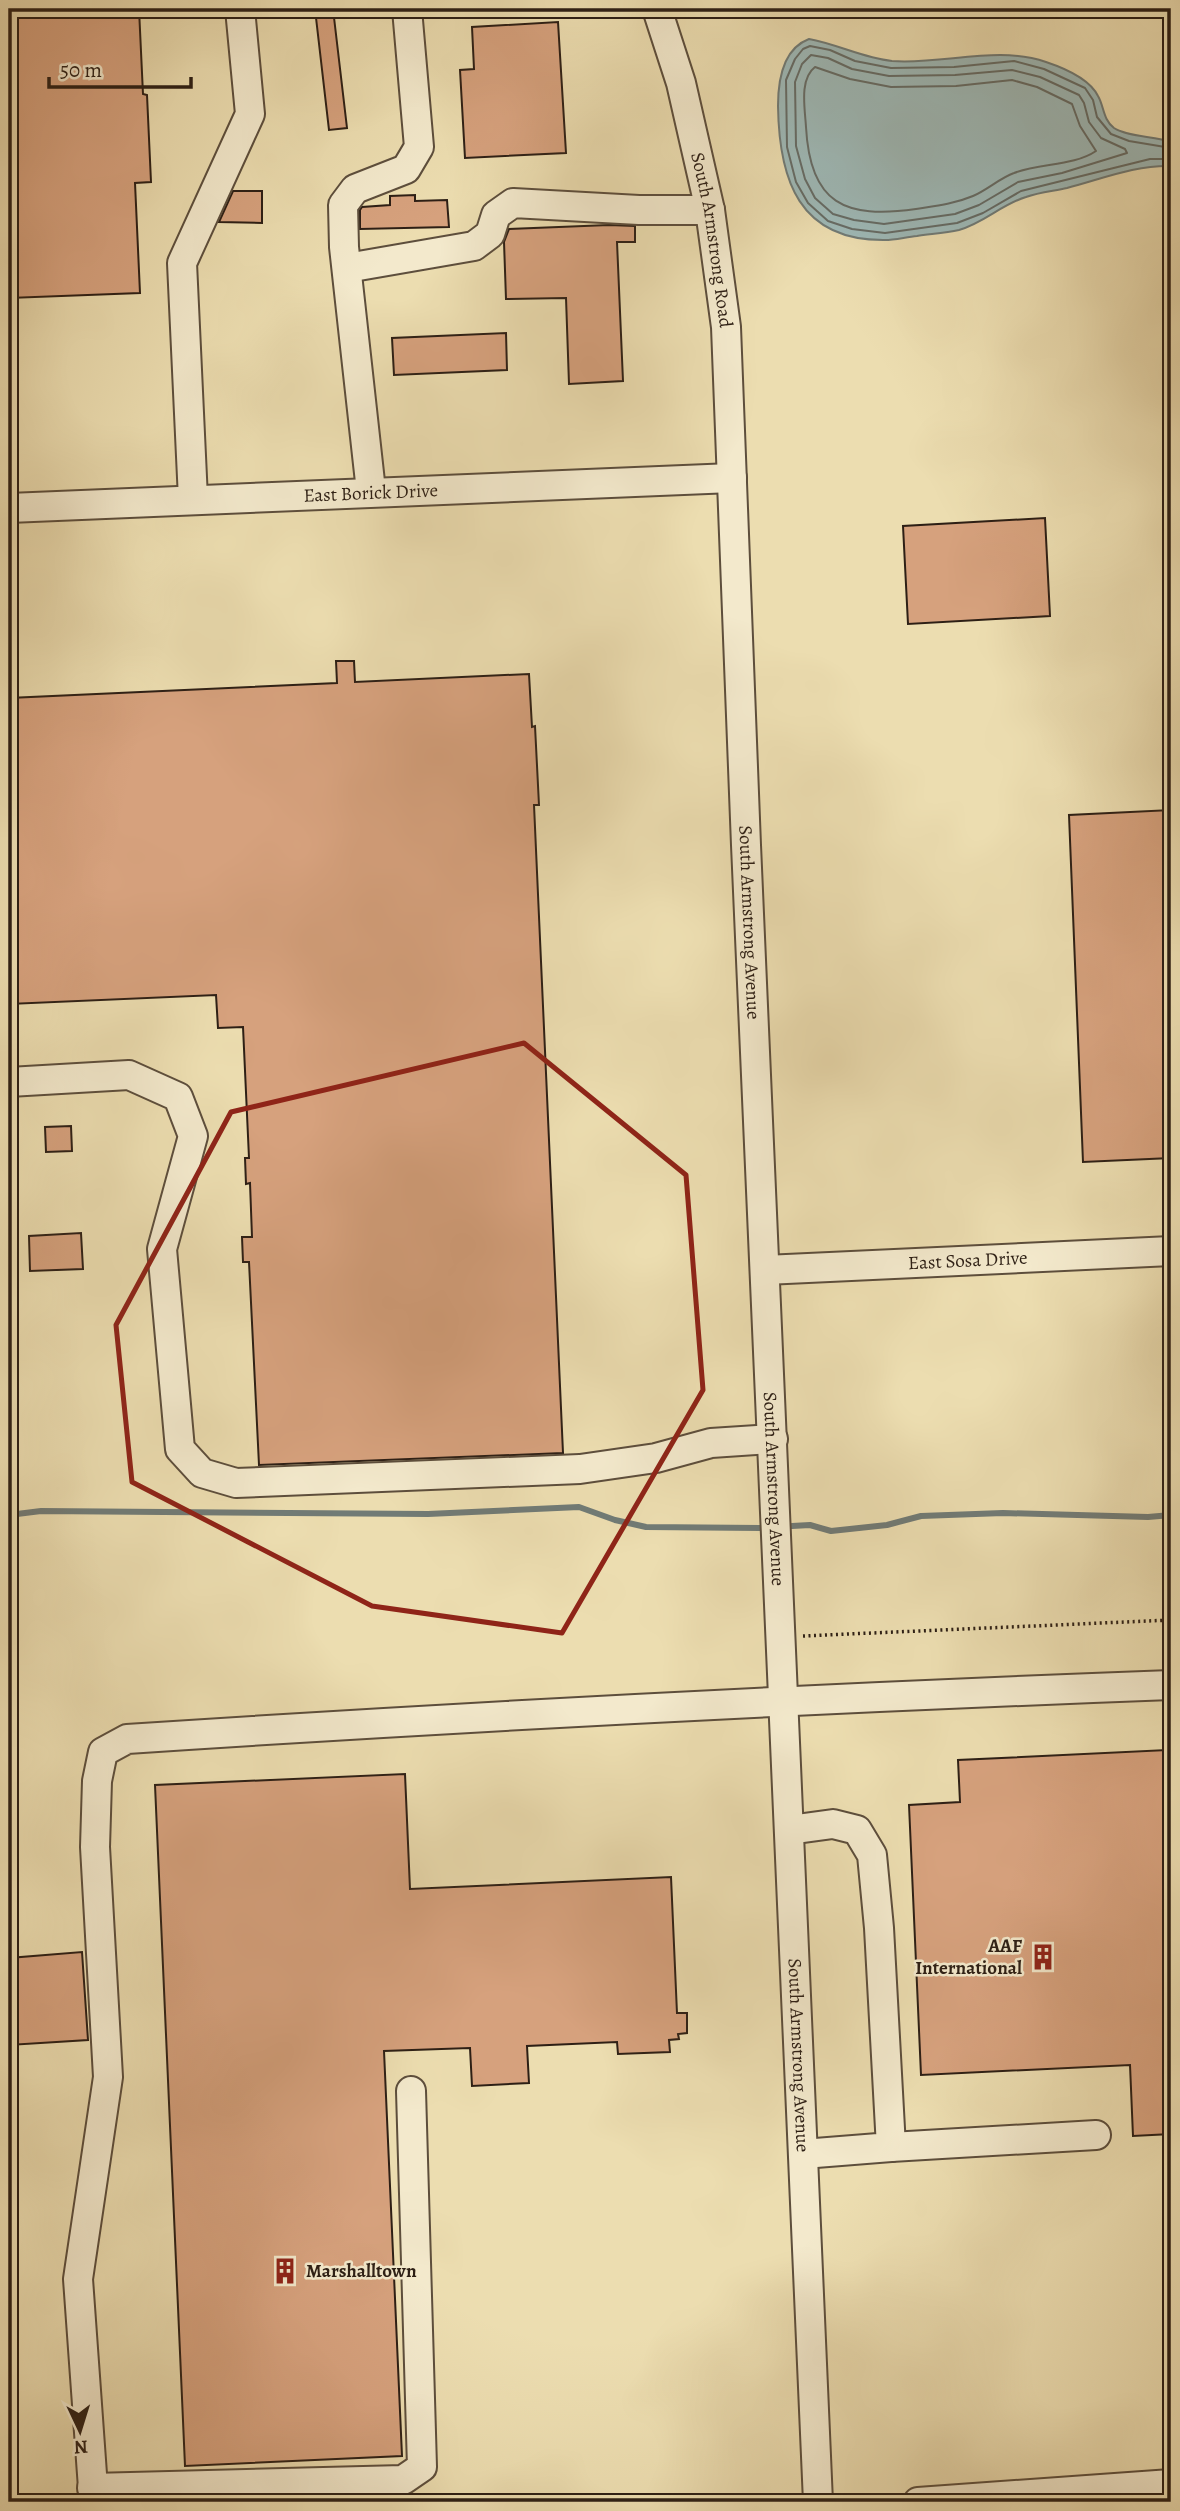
<svg xmlns="http://www.w3.org/2000/svg" width="1180" height="2511" font-family="Alegreya,serif">
<style>
.water{fill:#9eb9b7;stroke:#717b76;stroke-width:2}
.lines{fill:none;stroke-linecap:round;stroke-linejoin:round}
.shore{stroke:#666c66;stroke-width:2}
.stream{stroke:#717b76;stroke-width:6}
.building{fill:#d6a17d;stroke:#2d1f15;stroke-width:2}
.minor-casing{stroke:#5d4e3c;stroke-width:32}
.path{stroke:#2d1f15;stroke-width:3.5;stroke-dasharray:2 3.5;stroke-linecap:butt}
.minor{stroke:#f3e9cc;stroke-width:28}
.marked{fill:none;stroke:#8f2418;stroke-width:5;stroke-linejoin:round}
.labels{text-anchor:middle;dominant-baseline:central;stroke-width:5;stroke-linejoin:round;paint-order:stroke}
.street-label{font-size:19px;fill:#2d1f15;stroke:#f3e9cc}
.poi-label{font-size:19px;font-weight:bold;fill:#2d1f15;stroke:#f3e9cc;text-anchor:end}
</style>
<rect width="100%" height="100%" fill="#ecddb0"/>
<filter id="stains"><feTurbulence type="fractalNoise" baseFrequency=".00286" numOctaves="4"/><feColorMatrix values="0 0 0 0 .2 0 0 0 0 .09 0 0 0 0 .02 0 0 0 .5 -.17"/></filter>
<radialGradient id="worn" r=".72"><stop offset=".6" stop-color="#630" stop-opacity="0"/><stop offset="1" stop-color="#630" stop-opacity=".3"/></radialGradient>
<!-- water -->
<path class="water" d="M809,39C837,44 863,58 892,61C943,65 997,45 1046,62C1064,68 1089,78 1098,96C1104,106 1103,120 1114,128C1128,137 1155,136 1171,142V166C1135,165 1102,179 1067,188C1054,191 1039,192 1026,197C1002,204 984,223 959,230C945,233 930,234 917,236C906,237 895,240 885,240C799,241 779,180 778,106C778,81 782,49 809,39Z"/>
<g class="lines">
<!-- shore -->
<path class="shore" d="M811,55L828,58L852,69L889,76L955,75L1012,70L1040,77L1079,95L1084,103L1089,122L1101,138L1125,149L1127,153L1062,173L1018,182L979,205L955,214L884,224L854,220L833,214L815,198L805,179L796,146L795,82L802,64Z
M815,67L850,79L891,87L956,86L1012,80L1037,87L1072,104L1080,126L1096,151C1074,166 1040,163 1014,173C1000,178 987,190 973,196C954,204 935,206 916,209C845,219 810,204 806,127C805,109 799,79 815,67Z
M1171,148L1129,141L1111,134L1097,117L1093,100L1085,88L1044,69L1014,61L954,67L891,68L855,61L830,50L810,46L803,49L795,59L786,80L787,147L796,182L808,203L828,221L852,229L885,233L957,223L983,213L1021,191L1150,159H1171"/>
<!-- stream -->
<path class="stream" d="M9,1515L41,1511L428,1514L579,1507L615,1520L646,1527L760,1528
M792,1526L810,1525L831,1531L887,1525L921,1516L1003,1513L1148,1517L1171,1515"/>
</g>
<!-- building -->
<path class="building" d="M9,9H139L143,94L147,95L151,182L135,183L140,293L9,298Z
M315,9H333L347,128L329,130Z
M558,22L566,153L465,158L460,70L474,69L472,27Z
M233,191H262V223L219,222Z
M415,195V201L447,200L449,227L360,229V210L362,207L390,205V196Z
M609,225L635,226V242H617L623,381L569,384L566,298L506,299L504,242L509,229Z
M506,333L507,370L394,375L392,338Z
M1045,518L1050,616L908,624L903,526Z
M336,661H354L355,682L529,674L532,727L535,726L539,805H534L563,1453L259,1465L249,1262H243L242,1237H252L250,1183L246,1184L245,1158H249L243,1027L218,1028L216,995L9,1004V698L337,683Z
M1171,810V1158L1083,1162L1069,815Z
M71,1126L72,1151L46,1152L45,1127Z
M81,1233L83,1269L30,1271L29,1236Z
M1167,1750L1171,1819V2134L1133,2136L1130,2065L921,2075L909,1805L960,1802L958,1760Z
M405,1774L410,1889L671,1877L677,2013H687V2033L678,2034L679,2039L669,2040L670,2052L618,2054L617,2042L527,2046L529,2083L472,2086L470,2048L384,2051L402,2456L185,2466L155,1785Z
M82,1952L88,2040L9,2045V1958Z"/>
<g class="lines">
<!-- minor casing -->
<g class="minor-casing">
<g id="minor">
<path id="s1" d="M657,9L681,83L710,210L726,327L746,845L818,2502"/>
<path d="M347,268L474,246L490,234L496,215L513,203L639,210H710"/>
<path d="M371,491L344,247L343,205L355,189L406,169L419,147L407,9"/>
<path d="M193,499L182,263L250,114L240,9"/>
<path id="s2" d="M9,508L732,478"/>
<path d="M9,1082L129,1075L178,1097L193,1136L162,1249L180,1449L202,1473L236,1483L580,1469L656,1458L711,1443L773,1439"/>
<path id="s3" d="M765,1270L1171,1251"/>
<path d="M789,1830L833,1824L857,1830L872,1855L879,1928L891,2147L803,2154"/>
<path d="M891,2147L1096,2135"/>
<path d="M92,2488L403,2480L422,2467L411,2091"/>
<path d="M94,2502L78,2279L108,2077L95,1847L97,1781L103,1752L127,1739C475,1716 823,1698 1171,1685"/>
<path d="M918,2502L1171,2484"/>
</g>
</g>
<!-- path -->
<path class="path" d="M803,1636L1171,1620"/>
<!-- minor -->
<use href="#minor" class="minor"/>
</g>
<!-- marked area -->
<path class="marked" d="M524,1043L686,1175L703,1390L562,1633L372,1606L132,1482L116,1325L231,1112Z"/>
<!-- icons -->
<defs>
<g id="building-bare" transform="scale(2.1)"><path d="M-4-6H4V6H1V3H-1V6H-4ZM-2.5-4.3h1.7v1.8h-1.7ZM.8-4.3h1.7v1.8H.8ZM-2.5-1h1.7V.8h-1.7ZM.8-1h1.7V.8H.8Z" fill="#8f2418" stroke="#f3e9cc" stroke-width="2.5" paint-order="stroke"/></g>
</defs>
<g fill-rule="evenodd">
<use href="#building-bare" x="1043" y="1957"/>
<use href="#building-bare" x="285" y="2271"/>
</g>
<g class="labels">
<!-- street labels -->
<g class="street-label">
<text stroke="none"><textPath href="#s1" startOffset="238">South Armstrong Road</textPath></text>
<text stroke="none"><textPath href="#s2" startOffset="362">East Borick Drive</textPath></text>
<text stroke="none"><textPath href="#s1" startOffset="922">South Armstrong Avenue</textPath></text>
<text stroke="none"><textPath href="#s3" startOffset="203">East Sosa Drive</textPath></text>
<text stroke="none"><textPath href="#s1" startOffset="1489">South Armstrong Avenue</textPath></text>
<text stroke="none"><textPath href="#s1" startOffset="2056">South Armstrong Avenue</textPath></text>
</g>
<!-- poi labels -->
<g class="poi-label">
<text x="1022" y="1946">AAF<tspan x="1022" dy="22">International</tspan></text>
<text x="306" y="2271" text-anchor="start">Marshalltown</text>
</g>
</g>
<!-- margin -->
<rect width="1180" height="2511" fill="none" stroke="#ecddb0" stroke-width="35"/>
<rect x="10" y="10" width="1159" height="2490" fill="none" stroke="#2d1f15" stroke-width="3.5"/>
<rect x="18" y="18" width="1145" height="2476" fill="none" stroke="#2d1f15" stroke-width="2"/>
<!-- north arrow -->
<g transform="translate(80 2431) rotate(176)" stroke="#f3e9cc" stroke-width="5" paint-order="stroke">
<path d="M0-5L12 26L0 18L-12 26Z" fill="#2d1f15"/>
<text y="-10" font-size="19" font-weight="bold" text-anchor="middle" fill="#2d1f15">N</text>
</g>
<!-- scale -->
<path d="M49 77v10h142v-10" fill="none" stroke="#2d1f15" stroke-width="3.5"/>
<text x="60" y="77" font-size="21" fill="#2d1f15" stroke="#f3e9cc" stroke-width="5" paint-order="stroke">50 m</text>
<rect width="100%" height="100%" filter="url(#stains)"/>
<rect width="100%" height="100%" fill="url(#worn)"/>
</svg>
